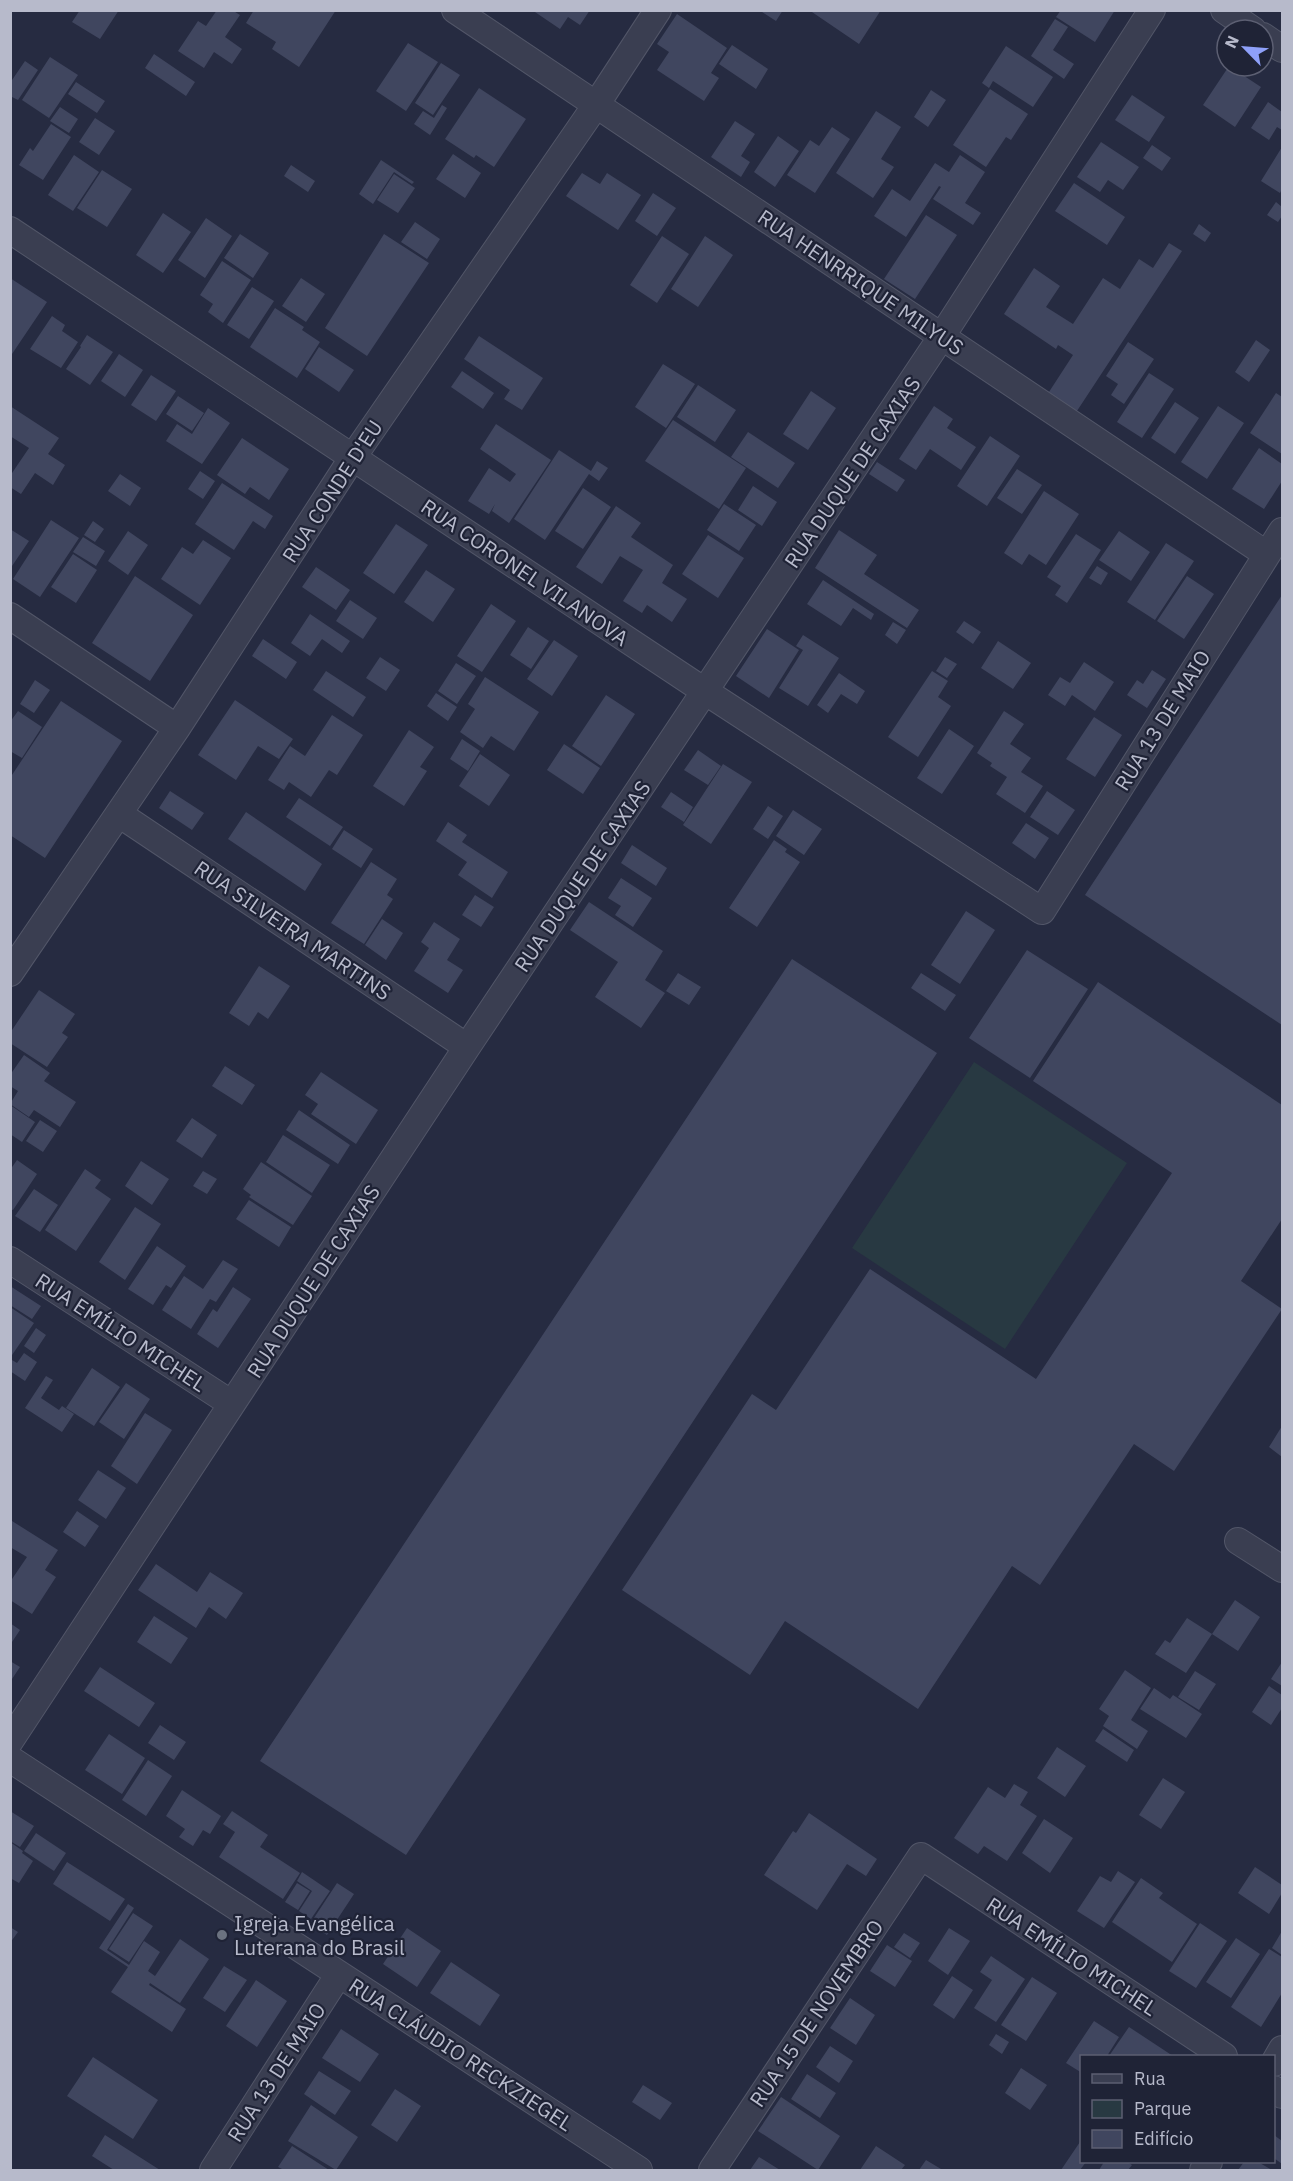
<svg xmlns="http://www.w3.org/2000/svg" width="1293" height="2181" font-family="'IBM Plex Sans',sans-serif">
<style>
.green{fill:#283942}
.building{fill:#40465f}
.lines{fill:none;stroke-linecap:round;stroke-linejoin:round}
.minor-casing{stroke:#525668;stroke-width:28}
.minor{stroke:#3a3e51;stroke-width:26}
.worship-dot{fill:#6b7280;stroke:#1f2336;stroke-width:2}
.labels{text-anchor:middle;dominant-baseline:central;stroke-width:4.5;stroke-linejoin:round;paint-order:stroke}
.street-label{font-size:21px;fill:#b7bacb;stroke:#1f2336}
.poi-label{font-size:21px;fill:#b7bacb;stroke:#1f2336;text-anchor:start}
</style>
<rect width="100%" height="100%" fill="#262b41"/>
<!-- green -->
<path class="green" d="M974,1062L1127,1163L1005,1349L852,1248Z"/>
<!-- building -->
<path class="building" d="M80,10H119L100,39L72,22Z
M217,10H232L240,15L225,37L242,49L232,64L214,52L204,68L178,51L198,21L206,26Z
M254,10H336L299,67L272,49L276,42L246,23Z
M532,10H590L580,25L568,17L560,29Z
M759,10H783L776,21Z
M809,10H881L859,44Z
M1061,10H1115L1095,42L1056,17Z
M677,14L727,48L711,73L719,78L704,101L657,70L669,52L657,44Z
M1055,19L1068,27L1053,50L1074,64L1064,79L1031,56Z
M408,43L438,62L406,111L376,91Z
M732,45L768,69L756,89L719,64Z
M1006,46L1053,77L1033,107L993,81L989,88L982,83Z
M154,54L195,82L186,96L145,68Z
M50,57L78,75L49,118L22,100Z
M25,61L38,70L18,100L10,96V83Z
M441,63L460,75L433,115L415,103Z
M1229,66L1261,87L1235,127L1203,105Z
M76,82L105,101L97,113L68,94Z
M479,88L526,119L494,167L476,155L474,158L445,139Z
M990,89L1028,114L1011,140L1006,137L986,167L953,145Z
M931,90L946,100L928,127L914,117Z
M1132,95L1165,117L1149,142L1115,120Z
M1268,102L1282,112V130L1277,127L1269,140L1251,128Z
M442,105L447,108L430,135L414,124L423,111L434,118Z
M60,107L78,119L69,133L50,121Z
M876,111L901,127L881,159L894,167L873,198L836,173Z
M95,118L115,131L99,155L79,142Z
M735,121L755,134L741,156L750,162L741,177L711,157Z
M51,124L71,137L43,180L19,165L30,148L33,151Z
M832,127L850,139L815,193L787,175L810,140L819,146Z
M778,136L799,151L775,187L754,172Z
M1101,142L1139,167L1123,190L1108,180L1100,192L1077,177Z
M1152,145L1171,158L1162,171L1143,158Z
M1282,147V189L1280,193L1261,181Z
M453,154L481,173L465,198L436,179Z
M74,155L99,172L73,211L48,195Z
M960,155L985,172L965,203L981,213L973,225L933,199L941,187L939,186L906,237L874,216L892,189L910,201L935,163L949,172Z
M381,160L414,182L412,184L394,172L373,204L359,194Z
M291,165L315,181L308,192L284,176Z
M102,170L132,189L107,227L77,208Z
M582,173L600,184L607,173L641,195L618,230L566,196Z
M394,174L415,188L398,213L377,200Z
M1074,183L1125,217L1107,245L1055,211Z
M653,193L676,208L657,236L635,221Z
M1276,202L1282,207V216L1278,222L1267,215Z
M163,213L191,232L163,273L136,255Z
M926,215L957,235L915,299L884,279Z
M206,218L232,236L205,278L178,260Z
M415,222L440,239L427,259L401,242Z
M1199,224L1211,233L1205,242L1193,234Z
M240,234L269,253L253,278L224,258Z
M384,234L429,263L367,356L325,328Z
M662,236L689,254L657,303L630,285Z
M705,236L733,255L698,307L671,289Z
M1169,243L1182,251L1075,414L1047,395L1073,355L1058,345L1056,349L1004,314L1034,268L1060,286L1046,307L1073,324L1103,278L1120,289L1139,259L1153,268Z
M222,261L251,280L223,323L208,312L213,304L200,295Z
M10,278L47,302L10,357Z
M301,278L325,294L306,322L282,306Z
M252,287L274,301L249,339L227,325Z
M275,308L304,327L302,330L320,342L297,378L250,347Z
M52,316L65,325L62,331L78,342L61,368L30,349Z
M87,335L113,352L90,385L66,369L81,347L80,346Z
M479,336L543,378L522,410L504,399L510,390L464,359Z
M1256,340L1270,350L1249,382L1235,372Z
M1128,342L1154,359L1124,404L1111,395L1118,384L1106,376Z
M319,347L354,370L339,392L305,369Z
M119,354L143,370L125,397L101,381Z
M663,364L695,384L666,428L635,407Z
M462,371L494,393L483,409L451,387Z
M1149,373L1174,389L1142,438L1117,422Z
M151,375L176,391L156,421L131,405Z
M698,385L736,410L715,442L677,417Z
M811,391L836,408L808,450L783,434Z
M1276,393L1282,397V454L1250,433Z
M178,396L204,413L192,431L166,414Z
M1175,402L1199,418L1175,454L1151,438Z
M10,406L59,438L48,454L65,465L53,485L35,473L21,494L10,487V476L29,448L10,436Z
M934,406L953,419L947,428L976,447L961,470L930,449L916,470L899,459Z
M1218,406L1244,423L1207,479L1181,462Z
M208,408L230,423L202,464L166,441L177,424L192,434Z
M673,420L746,468L719,509L645,461Z
M496,424L551,460L509,523L492,511L495,504L489,514L468,501L489,468L510,482L516,474L480,449Z
M748,432L795,463L778,488L731,457Z
M990,436L1020,456L987,506L957,486Z
M242,438L289,469L269,500L250,487L245,494L217,475Z
M1259,448L1282,464V481L1264,509L1232,489Z
M559,450L591,471L597,461L608,468L599,481L589,474L545,540L514,519Z
M877,462L905,480L897,492L869,474Z
M1017,469L1042,485L1022,514L997,498Z
M200,471L215,481L203,499L188,489Z
M120,474L141,488L130,506L108,491Z
M222,483L273,516L265,529L253,521L234,550L195,524Z
M753,486L777,502L762,526L738,510Z
M583,488L611,507L583,549L555,531Z
M1044,491L1079,514L1046,565L1029,554L1022,565L1004,553Z
M724,504L756,525L739,551L707,530Z
M616,506L641,523L631,537L673,565L662,583L687,599L672,622L647,605L642,613L623,601L643,570L620,556L602,584L576,567Z
M51,520L79,538L40,597L13,579Z
M93,521L104,529L95,542L84,535Z
M396,524L428,545L394,594L363,573Z
M10,529L29,541L10,569Z
M839,530L877,555L864,574L919,610L907,628L815,568Z
M128,531L148,545L128,575L108,561Z
M1119,531L1150,552L1131,581L1099,560Z
M1076,534L1101,550L1067,603L1055,595L1061,586L1047,577Z
M708,535L744,558L718,598L682,574Z
M83,537L105,551L96,566L73,552Z
M203,540L231,558L200,605L161,579L182,547L193,554Z
M1166,543L1194,561L1155,620L1127,602Z
M73,554L97,570L76,603L51,587Z
M1097,566L1108,573L1101,585L1089,578Z
M316,567L350,590L336,610L302,587Z
M426,570L455,589L433,622L404,602Z
M135,576L193,615L150,681L92,643Z
M1187,576L1214,594L1184,639L1157,621Z
M823,580L874,614L871,620L853,608L841,626L807,604Z
M1282,595V1025L1085,895Z
M350,600L377,618L363,639L336,621Z
M491,604L516,621L482,672L457,656Z
M310,614L350,641L342,653L322,639L310,656L291,643Z
M964,621L981,632L973,644L956,632Z
M893,622L906,630L897,644L885,635Z
M528,627L549,641L531,669L510,655Z
M767,629L799,650L769,698L736,676Z
M803,635L839,658L808,706L779,688L803,650L796,646Z
M263,639L297,662L286,679L252,656Z
M554,640L578,656L552,696L527,679Z
M998,641L1031,663L1013,689L981,668Z
M380,657L400,670L386,691L366,678Z
M945,657L957,664L947,678L936,671Z
M1084,662L1114,682L1095,711L1072,695L1065,706L1048,695L1060,677L1070,683Z
M456,663L476,676L457,704L438,691Z
M1152,670L1166,679L1147,708L1127,695L1137,680L1143,684Z
M326,671L366,697L353,717L313,690Z
M932,671L948,681L938,697L951,706L918,757L888,737Z
M839,673L865,691L857,704L841,694L828,713L817,705Z
M485,677L539,712L514,751L491,736L483,748L460,732L475,709L468,704Z
M35,680L50,690L34,713L20,704Z
M436,693L457,707L448,721L427,706Z
M606,695L635,714L601,766L572,746Z
M235,700L293,739L279,759L258,746L236,780L198,755Z
M61,701L122,741L45,858L10,835V778Z
M18,711L42,727L22,758L10,751V722Z
M1004,711L1024,724L1010,744L1031,758L1021,772L1043,786L1025,813L996,794L1007,777L990,766L992,763L977,753Z
M332,715L363,735L337,775L329,770L311,797L289,782L284,790L268,780L290,746L305,756Z
M1094,717L1122,735L1095,777L1066,759Z
M949,729L974,746L942,794L917,778Z
M409,730L434,747L420,767L427,771L404,806L373,786Z
M462,739L480,751L468,771L450,759Z
M564,744L600,768L583,794L547,770Z
M698,750L721,766L708,785L684,770Z
M480,754L510,775L489,806L459,786Z
M723,764L752,782L711,844L683,825Z
M170,791L204,813L192,830L159,808Z
M1047,791L1075,810L1058,835L1030,817Z
M671,792L693,807L684,822L661,807Z
M299,798L343,827L330,846L286,817Z
M768,806L783,816L768,839L753,829Z
M793,810L822,829L804,855L776,836Z
M246,812L322,864L305,891L228,839Z
M448,822L467,835L462,842L508,872L492,898L458,875L467,862L436,841Z
M1026,823L1049,838L1035,859L1012,843Z
M344,830L373,849L361,868L332,849Z
M774,840L787,849L785,852L800,862L757,927L729,908Z
M632,845L667,868L656,886L621,863Z
M371,862L397,879L387,895L393,899L364,944L331,923Z
M621,878L652,898L633,927L615,915L621,906L608,898Z
M475,895L494,907L481,927L462,915Z
M589,902L663,951L645,980L665,993L641,1028L595,997L618,962L570,930Z
M966,911L995,930L960,984L931,965Z
M382,919L403,933L386,960L365,945Z
M434,922L460,939L447,960L463,970L448,993L414,971L429,948L421,942Z
M1027,950L1088,989L1030,1078L969,1038Z
M792,959L937,1053L406,1855L260,1761Z
M259,966L290,986L268,1019L258,1012L249,1026L229,1013Z
M678,973L701,987L689,1005L666,991Z
M921,973L956,995L945,1011L911,988Z
M1098,982L1282,1105V1219L1241,1281L1282,1309L1174,1471L1134,1444L1040,1585L1012,1566L918,1709L785,1621L750,1675L622,1590L752,1394L776,1410L870,1269L1036,1379L1172,1173L1033,1081Z
M39,990L75,1014L62,1033L68,1037L47,1067L10,1043V1033Z
M24,1055L50,1073L44,1081L76,1102L60,1127L34,1110L29,1117L10,1104L18,1091L10,1086V1075Z
M225,1066L255,1085L242,1105L212,1086Z
M321,1072L378,1110L356,1144L311,1114L318,1104L305,1095Z
M10,1105L35,1122L22,1142L10,1134Z
M299,1110L350,1145L338,1164L286,1130Z
M192,1118L217,1135L202,1158L176,1141Z
M40,1120L57,1131L43,1152L26,1141Z
M283,1135L330,1165L312,1193L266,1162Z
M17,1160L37,1174L13,1210L10,1209V1170Z
M141,1161L169,1179L152,1205L125,1186Z
M261,1162L312,1196L293,1225L249,1197L251,1195L243,1189Z
M85,1169L101,1180L95,1188L111,1199L76,1251L45,1230Z
M203,1171L217,1179L207,1194L193,1186Z
M34,1189L58,1205L40,1232L15,1216Z
M249,1200L291,1227L279,1247L236,1219Z
M135,1207L161,1224L125,1280L99,1262Z
M157,1246L186,1266L171,1288L166,1285L153,1305L128,1289Z
M223,1260L238,1269L216,1302L210,1299L191,1329L162,1310L184,1276L203,1289Z
M10,1286L41,1306L32,1319L10,1305Z
M233,1287L251,1299L218,1348L197,1334L213,1309L217,1312Z
M10,1307L34,1323L10,1358Z
M36,1328L46,1335L34,1353L24,1346Z
M24,1353L37,1362L25,1381L10,1371L12,1360L17,1363Z
M92,1368L120,1387L94,1426L66,1408Z
M46,1376L53,1380L41,1398L59,1410L62,1406L74,1414L62,1432L25,1408Z
M126,1383L150,1399L124,1439L99,1422Z
M145,1413L172,1430L137,1484L111,1466Z
M1282,1426V1457L1269,1447Z
M98,1470L126,1488L106,1519L78,1500Z
M77,1511L99,1526L85,1547L63,1532Z
M12,1521L58,1550L45,1570L56,1577L32,1614L10,1600V1582L27,1557L10,1547Z
M156,1564L197,1592L210,1572L243,1593L226,1619L209,1607L196,1628L138,1590Z
M1235,1600L1260,1617L1238,1651L1212,1634Z
M154,1616L188,1638L171,1664L137,1642Z
M1187,1618L1212,1634L1186,1673L1155,1654L1165,1640L1170,1643Z
M10,1623L20,1630L10,1645Z
M10,1661L20,1667L10,1682Z
M1282,1662V1686L1271,1679Z
M100,1667L155,1703L139,1727L84,1691Z
M1125,1670L1151,1688L1131,1720L1148,1731L1137,1749L1103,1726L1109,1716L1099,1709Z
M1195,1671L1216,1684L1199,1710L1178,1697Z
M1269,1686L1282,1695V1708L1271,1725L1252,1712Z
M1154,1688L1170,1699L1173,1695L1202,1714L1186,1738L1140,1709Z
M160,1725L186,1742L174,1760L148,1743Z
M1103,1729L1134,1750L1127,1762L1095,1741Z
M109,1734L145,1758L122,1794L85,1770Z
M1057,1747L1086,1766L1065,1797L1037,1778Z
M148,1760L172,1776L146,1816L122,1800Z
M1163,1778L1185,1792L1161,1829L1139,1815Z
M1014,1784L1028,1792L1020,1805L1037,1816L1007,1861L984,1846L978,1854L954,1838L988,1787L1005,1798Z
M182,1790L221,1816L210,1834L203,1830L193,1846L179,1837L185,1829L166,1816Z
M10,1811L34,1826L20,1847L10,1841Z
M232,1811L268,1835L260,1847L300,1873L283,1899L219,1857L235,1832L223,1824Z
M809,1813L877,1859L866,1876L847,1864L817,1910L764,1875L793,1831L796,1833Z
M1044,1819L1073,1838L1050,1873L1022,1853Z
M36,1833L66,1853L54,1871L24,1851Z
M10,1842L23,1851L22,1853L33,1861L19,1883L10,1878Z
M67,1862L125,1899L110,1921L53,1884Z
M1255,1867L1282,1885V1893L1269,1914L1238,1893Z
M1118,1871L1135,1882L1104,1928L1077,1911L1100,1876L1111,1882Z
M302,1872L330,1891L311,1919L299,1911L312,1891L297,1881Z
M1141,1878L1163,1893L1159,1898L1197,1924L1172,1962L1112,1922Z
M297,1883L310,1891L298,1910L285,1902Z
M337,1883L354,1894L327,1935L310,1924Z
M128,1904L134,1908L107,1950L129,1965L144,1941L160,1952L148,1971L155,1976L180,1939L209,1959L180,2003L150,1983L149,1985L186,2009L172,2032L111,1992L128,1967L99,1948Z
M133,1913L153,1926L129,1962L109,1949Z
M1200,1923L1227,1941L1196,1988L1169,1971Z
M10,1927L18,1932L10,1943Z
M407,1928L441,1951L417,1987L383,1964Z
M949,1928L970,1941L948,1975L928,1961Z
M1282,1931V1955L1272,1948Z
M904,1933L920,1943L910,1958L894,1947Z
M1236,1938L1260,1954L1231,1998L1206,1982Z
M887,1945L912,1961L895,1987L870,1971Z
M1269,1949L1282,1957V1993L1261,2027L1231,2007Z
M991,1956L1025,1979L996,2022L974,2008L992,1980L980,1972Z
M451,1962L500,1995L480,2026L430,1993Z
M224,1966L247,1980L225,2012L203,1998Z
M952,1976L973,1990L954,2019L933,2005Z
M1032,1977L1057,1993L1026,2041L1001,2025Z
M256,1980L287,2001L257,2047L226,2026Z
M850,1998L875,2015L856,2045L830,2028Z
M1094,2021L1119,2037L1107,2056H1082V2073L1066,2063Z
M1129,2027L1173,2056H1109Z
M341,2029L379,2054L360,2082L322,2058Z
M996,2034L1009,2042L1002,2054L989,2045Z
M830,2046L853,2061L839,2083L816,2067Z
M93,2057L158,2100L133,2139L67,2096Z
M1021,2068L1047,2085L1030,2110L1005,2093Z
M319,2071L351,2091L335,2115L304,2094Z
M807,2074L836,2093L820,2118L791,2099Z
M643,2085L672,2103L660,2120L632,2102Z
M395,2089L421,2106L397,2142L371,2125Z
M781,2097L840,2136L818,2170L758,2131Z
M311,2105L358,2137L336,2170L288,2141Z
M105,2135L160,2170H114L92,2156Z
M1274,2135L1282,2141V2164L1274,2158Z
M1082,2139V2162H1086L1080,2170H1061Z
M292,2146L329,2170H284L278,2167Z
M876,2146L905,2165L901,2170H860Z
M759,2157L780,2170H750Z
M926,2160L941,2169L940,2170H919Z
M1104,2162H1127L1132,2165L1128,2170H1099Z
M1244,2162H1258L1272,2170H1238Z"/>
<g class="lines">
<!-- minor casing -->
<g class="minor-casing">
<path id="minor" d="M455,10L1266,554
M1224,10L1253,30
M1263,36L1282,49
M10,230L706,692L1042,911L1282,531
M10,616L177,728
M119,814L467,1047
M10,973L177,728L353,457L596,105L658,10
M10,1260L232,1404
M1238,1541L1282,1569
M10,1741L467,1047L942,336L1152,10
M10,1759L639,2170
M1274,2063L1282,2049
M1274,2089L1282,2095
M213,2170L339,1974
M712,2170L921,1856L1224,2056
M1203,2170L1209,2162"/>
</g>
<!-- minor -->
<use href="#minor" class="minor"/>
</g>
<!-- markers -->
<circle class="worship-dot" cx="222" cy="1935" r="6"/>
<g class="labels">
<!-- street labels -->
<g class="street-label">
<text transform="translate(861 282) rotate(34)">RUA HENRRIQUE MILYUS</text>
<text transform="translate(852 472) rotate(-56)">RUA DUQUE DE CAXIAS</text>
<text transform="translate(332 491) rotate(-57)">RUA CONDE D'EU</text>
<text transform="translate(525 572) rotate(34)">RUA CORONEL VILANOVA</text>
<text transform="translate(1162 720) rotate(-58)">RUA 13 DE MAIO</text>
<text transform="translate(582 876) rotate(-56)">RUA DUQUE DE CAXIAS</text>
<text transform="translate(293 930) rotate(34)">RUA SILVEIRA MARTINS</text>
<text transform="translate(313 1281) rotate(-57)">RUA DUQUE DE CAXIAS</text>
<text transform="translate(121 1332) rotate(33)">RUA EMÍLIO MICHEL</text>
<text transform="translate(1072 1956) rotate(33)">RUA EMÍLIO MICHEL</text>
<text transform="translate(816 2013) rotate(-56)">RUA 15 DE NOVEMBRO</text>
<text transform="translate(461 2054) rotate(33)">RUA CLÁUDIO RECKZIEGEL</text>
<text transform="translate(276 2072) rotate(-57)">RUA 13 DE MAIO</text>
</g>
<!-- poi labels -->
<g class="poi-label">
<text x="234" y="1923">Igreja Evangélica<tspan x="234" dy="24">Luterana do Brasil</tspan></text>
</g>
</g>
<!-- border -->
<rect width="1293" height="2181" fill="none" stroke="#b7bacb" stroke-width="24"/>
<!-- legend -->
<rect x="1080" y="2055" width="195" height="108" fill="#1f2336" stroke="#5c5f72" stroke-width="1.5"/>
<rect x="1092" y="2074" width="30" height="9" fill="#3a3e51" stroke="#5c5f72" stroke-width="1.5"/>
<text x="1134" y="2085" font-size="18" fill="#b7bacb">Rua</text>
<rect x="1092" y="2100" width="30" height="18" fill="#283942" stroke="#5c5f72" stroke-width="1.5"/>
<text x="1134" y="2115" font-size="18" fill="#b7bacb">Parque</text>
<rect x="1092" y="2130" width="30" height="18" fill="#40465f" stroke="#5c5f72" stroke-width="1.5"/>
<text x="1134" y="2145" font-size="18" fill="#b7bacb">Edifício</text>
<!-- north arrow -->
<g transform="translate(1245 48) rotate(295)"><circle r="28" fill="#1f2336" stroke="#5c5f72" stroke-width="1.5"/>
<path d="M0-4.5L10 22L0 15L-10 22Z" fill="#8ea0f9"/>
<text y="-9" font-size="16" font-weight="bold" text-anchor="middle" fill="#b7bacb">N</text>
</g>
</svg>
